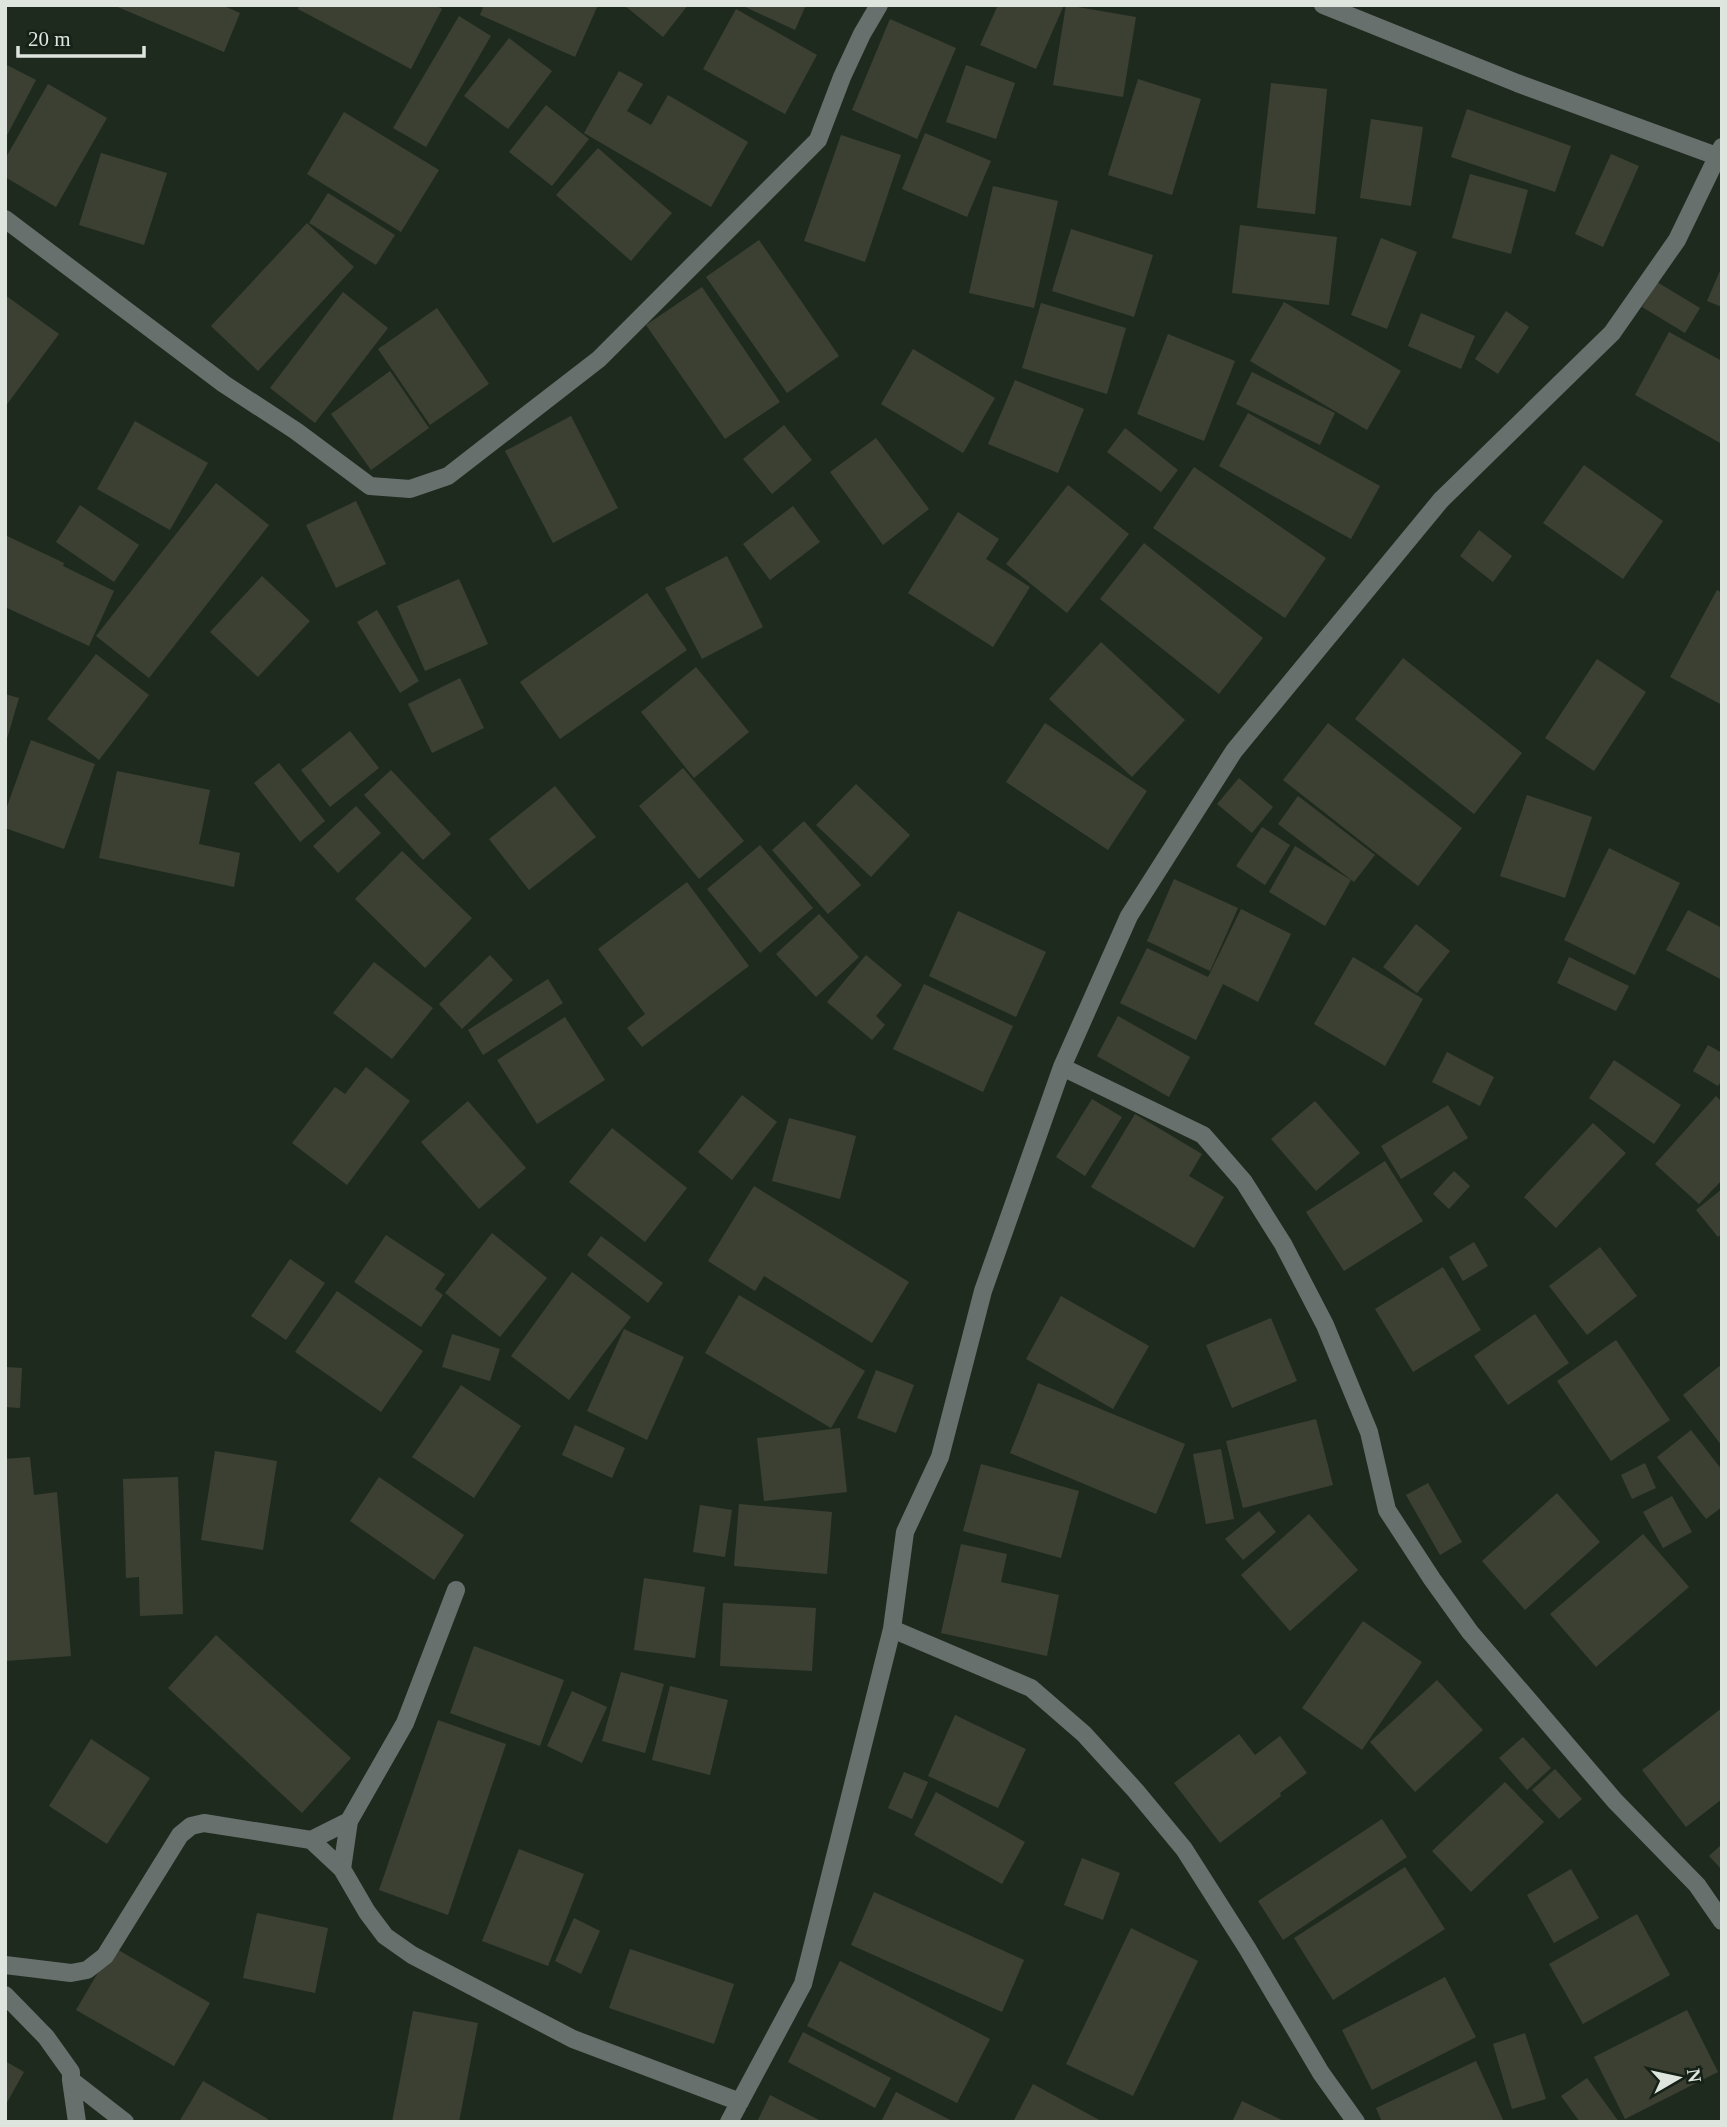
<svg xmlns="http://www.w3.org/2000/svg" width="1727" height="2127" font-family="'Times New Roman',serif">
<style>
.building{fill:#3c4032}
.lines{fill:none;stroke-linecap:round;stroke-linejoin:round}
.minor{stroke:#68706d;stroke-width:18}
</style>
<rect width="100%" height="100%" fill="#1f2a1f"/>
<!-- building -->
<path class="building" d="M113,5H222L240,13L224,52Z
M300,5H435L442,9L411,69L298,9Z
M484,5H598L575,57L480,15Z
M624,5H688L663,37Z
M741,5H806L795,30Z
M998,5H1064L1036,69L980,45Z
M1066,5L1136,17L1123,97L1053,85Z
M736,9L817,55L785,114L703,69Z
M459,16L491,36L426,147L393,128Z
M890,19L956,48L917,139L852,110Z
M509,38L552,71L508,129L464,96Z
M5,64L36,80L5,139Z
M966,65L1015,83L996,139L946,122Z
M619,71L643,84L627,111L651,125L668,95L748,142L711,207L584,133Z
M1138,79L1201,99L1172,195L1108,175Z
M1271,83L1327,89L1315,214L1257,208Z
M48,84L107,118L56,207L5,177V159Z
M546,105L589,139L552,186L509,152Z
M1467,109L1571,146L1555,192L1451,157Z
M344,112L439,170L401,232L307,174Z
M1371,119L1423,127L1411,206L1360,198Z
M925,133L991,161L967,217L902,189Z
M841,135L901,155L865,262L804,241Z
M598,148L672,213L631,261L556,195Z
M101,153L167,173L144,245L79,225Z
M1611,154L1639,166L1603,247L1575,234Z
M1470,174L1528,190L1511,254L1452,238Z
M993,186L1058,201L1034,308L969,293Z
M328,193L395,235L376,265L309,223Z
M307,223L354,267L258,371L211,326Z
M1240,225L1337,237L1329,305L1232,293Z
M1071,229L1153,255L1134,317L1052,291Z
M1381,238L1417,252L1387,329L1351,315Z
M759,240L839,356L787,393L706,277Z
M1722,266V307L1707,301Z
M1657,282L1700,308L1685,333L1642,307Z
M702,287L780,402L725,439L646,325Z
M343,292L388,328L315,423L270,388Z
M5,295L59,334L5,407Z
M1284,302L1401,371L1367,430L1250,361Z
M1041,303L1126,328L1107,394L1022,368Z
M437,308L489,384L430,425L378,349Z
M1506,311L1529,327L1498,374L1475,359Z
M1421,313L1475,336L1461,369L1408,346Z
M1669,332L1722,361V444L1635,395Z
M1168,334L1235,361L1204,441L1137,414Z
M913,349L995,398L963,453L881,404Z
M390,371L429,428L371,470L331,414Z
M1252,372L1335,413L1320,445L1236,404Z
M1015,380L1084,409L1058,473L988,444Z
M1248,413L1380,486L1351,539L1219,466Z
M571,416L618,508L553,543L505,451Z
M135,421L208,463L170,530L97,489Z
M784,425L812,460L772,494L743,459Z
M1125,428L1178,470L1161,492L1107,452Z
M876,438L929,509L883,545L830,472Z
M1584,465L1663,521L1623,579L1543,523Z
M1194,467L1326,558L1285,618L1153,528Z
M216,483L269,525L149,678L96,636Z
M1068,485L1129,534L1067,613L1006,564Z
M356,501L386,564L336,588L306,525Z
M80,505L139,545L114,582L56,542Z
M793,506L820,542L770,580L743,544Z
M958,512L999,539L986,559L1030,587L993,647L908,593Z
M1479,530L1512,556L1493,582L1460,556Z
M5,535L64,563L63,566L114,591L89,646L5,607Z
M1144,543L1263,638L1219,694L1100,599Z
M727,556L763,627L702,659L665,588Z
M262,576L310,621L258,677L210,632Z
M459,579L488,644L425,671L397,606Z
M1717,590L1722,593V705L1670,677Z
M647,593L687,650L560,739L520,682Z
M377,610L419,681L400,693L357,622Z
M1101,642L1185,720L1132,777L1049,699Z
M96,654L149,695L99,760L47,719Z
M1403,658L1522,753L1474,814L1355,719Z
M1597,659L1646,692L1594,771L1545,738Z
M696,667L749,732L694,778L641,712Z
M460,678L484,728L432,753L408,704Z
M5,694L19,698L6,742H5Z
M1045,723L1147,791L1108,850L1006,782Z
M1328,723L1462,828L1418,886L1283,780Z
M350,731L379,768L330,807L301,770Z
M31,740L95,764L64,849L5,828V812Z
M279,763L325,821L300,842L254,783Z
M683,768L744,841L699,879L639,806Z
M391,770L451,834L423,860L364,795Z
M117,771L210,790L199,844L240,853L234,887L99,858Z
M1239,778L1273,807L1252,833L1217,804Z
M856,784L910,835L871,877L816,825Z
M555,786L596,837L529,890L489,839Z
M1527,795L1592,817L1565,898L1500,876Z
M1298,796L1375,855L1354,882L1278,824Z
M356,806L381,833L338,873L313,846Z
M804,821L861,885L828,914L772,850Z
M1262,827L1290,845L1265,885L1236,866Z
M760,845L813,908L760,953L707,889Z
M1295,846L1351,880L1325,926L1269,892Z
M1609,848L1680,883L1635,975L1564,940Z
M402,851L472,918L425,968L355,899Z
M1174,879L1238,908L1210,971L1147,941Z
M687,882L749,966L642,1047L627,1028L645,1014L598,949Z
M1241,909L1291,934L1258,1002L1223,984L1196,1040L1120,1003L1147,948L1208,977Z
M1688,910L1722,928V980L1666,950Z
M958,911L1046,952L1016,1017L929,976Z
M819,914L859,957L816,997L776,954Z
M1416,924L1450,951L1417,993L1383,967Z
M490,955L513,980L462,1029L439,1004Z
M866,955L902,985L876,1016L885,1025L872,1040L827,1002Z
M1353,957L1423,999L1385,1066L1314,1024Z
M1569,957L1629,986L1616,1011L1557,983Z
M374,962L433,1008L392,1059L333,1013Z
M548,979L563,1003L483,1055L468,1030Z
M924,984L1013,1026L983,1092L893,1049Z
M1118,1016L1190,1057L1169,1097L1097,1056Z
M565,1017L605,1080L537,1124L497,1060Z
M1708,1045L1722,1053V1080L1718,1086L1693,1071Z
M1447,1052L1494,1077L1480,1106L1432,1082Z
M1614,1060L1681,1105L1654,1144L1589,1098Z
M366,1067L410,1101L347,1185L292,1143L335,1087L345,1094Z
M742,1095L777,1122L732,1180L698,1152Z
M1716,1096L1722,1102V1180L1699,1204L1655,1164Z
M1092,1099L1122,1117L1085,1176L1056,1157Z
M468,1101L526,1168L479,1209L421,1142Z
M1315,1101L1360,1153L1316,1191L1271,1139Z
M1448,1105L1468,1138L1401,1179L1381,1146Z
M1135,1114L1202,1154L1189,1176L1224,1197L1194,1248L1091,1187Z
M789,1118L856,1136L840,1199L772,1181Z
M1593,1123L1626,1153L1556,1228L1524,1197Z
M612,1128L687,1188L645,1242L569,1182Z
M1385,1161L1423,1221L1344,1271L1306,1212Z
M1454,1171L1470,1186L1449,1209L1433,1194Z
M754,1186L909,1282L872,1343L764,1276L755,1291L708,1261Z
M1722,1189V1234L1718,1237L1696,1210Z
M492,1233L547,1278L500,1337L445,1293Z
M386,1235L445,1274L435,1289L443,1295L421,1327L354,1282Z
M601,1236L663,1283L648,1303L587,1255Z
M1474,1242L1488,1266L1463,1281L1449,1257Z
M1600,1247L1637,1296L1587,1335L1549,1286Z
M290,1259L325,1283L286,1340L251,1316Z
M1443,1267L1481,1330L1413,1372L1375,1309Z
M572,1272L631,1317L569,1400L511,1356Z
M337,1291L423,1351L381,1412L295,1352Z
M739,1295L865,1371L831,1428L705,1353Z
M1061,1296L1149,1346L1113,1409L1026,1359Z
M1535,1314L1569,1363L1508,1405L1474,1356Z
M1271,1318L1297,1381L1232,1408L1206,1345Z
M624,1329L684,1357L647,1440L587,1411Z
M452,1334L500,1349L490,1381L442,1367Z
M1616,1340L1670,1420L1611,1461L1557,1381Z
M1722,1364V1446L1683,1395Z
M5,1367L22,1368L20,1408L5,1407Z
M876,1370L914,1385L896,1433L857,1418Z
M1038,1383L1185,1444L1156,1514L1010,1453Z
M461,1385L521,1426L474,1498L412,1457Z
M1316,1419L1333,1485L1243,1508L1226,1441Z
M575,1425L625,1448L612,1478L562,1455Z
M840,1428L847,1492L764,1501L757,1438Z
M1691,1430L1722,1470V1507L1706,1519L1657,1457Z
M1221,1449L1234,1519L1206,1524L1193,1454Z
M215,1451L277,1461L263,1550L201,1540Z
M30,1457L34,1495L57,1492L71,1656L5,1661V1459Z
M1645,1463L1656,1488L1632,1499L1621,1475Z
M981,1464L1079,1491L1061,1558L963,1531Z
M178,1477L183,1614L140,1616L139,1577L126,1578L123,1479Z
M379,1477L464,1535L434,1580L350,1521Z
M1428,1483L1462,1542L1440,1555L1406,1495Z
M1557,1493L1600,1542L1525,1610L1482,1561Z
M1672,1496L1692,1532L1663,1548L1643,1512Z
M739,1504L832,1512L827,1574L734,1566Z
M700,1505L732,1510L725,1557L693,1552Z
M1259,1511L1276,1532L1243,1560L1225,1539Z
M1309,1514L1358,1570L1290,1631L1241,1575Z
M1643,1534L1689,1587L1596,1667L1550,1614Z
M961,1544L1007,1554L1001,1582L1059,1595L1047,1656L941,1633Z
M644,1578L705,1587L695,1658L634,1650Z
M723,1603L816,1608L812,1671L720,1666Z
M1363,1621L1422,1662L1362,1750L1302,1708Z
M216,1635L351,1758L302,1813L168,1688Z
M474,1646L564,1680L540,1746L450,1713Z
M621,1672L664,1684L645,1753L602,1741Z
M1437,1680L1483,1730L1415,1792L1370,1742Z
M670,1686L728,1700L710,1775L652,1760Z
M572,1691L607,1707L582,1763L547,1746Z
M1722,1708V1799L1686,1827L1642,1770Z
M955,1715L1026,1749L998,1808L928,1776Z
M438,1720L506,1744L448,1915L379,1890Z
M1239,1734L1255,1755L1280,1736L1307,1773L1280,1793L1281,1796L1220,1843L1174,1783Z
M1523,1737L1551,1768L1527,1790L1499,1758Z
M91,1739L150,1778L107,1844L49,1806Z
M1555,1769L1582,1799L1559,1819L1532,1790Z
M904,1772L928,1782L912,1819L888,1808Z
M1505,1782L1544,1822L1471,1892L1432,1851Z
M936,1792L1025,1842L1002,1884L914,1835Z
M1382,1819L1407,1857L1283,1940L1258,1901Z
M1722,1844V1870L1709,1856Z
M519,1849L584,1874L548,1966L482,1941Z
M1082,1858L1120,1873L1103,1920L1064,1905Z
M1405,1867L1445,1929L1333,2000L1294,1938Z
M1571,1869L1599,1918L1554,1943L1527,1895Z
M874,1892L1024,1960L1002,2012L851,1945Z
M257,1913L328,1928L315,1993L243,1978Z
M1637,1914L1670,1975L1583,2024L1549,1964Z
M574,1918L600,1931L581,1974L555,1961Z
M1131,1928L1198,1961L1133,2096L1066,2064Z
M113,1947L210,2003L174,2066L76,2010Z
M630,1949L734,1984L714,2044L609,2008Z
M840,1961L990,2039L957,2103L807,2026Z
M1445,1977L1476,2037L1372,2090L1342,2030Z
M1687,2010L1718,2072L1625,2119L1594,2057Z
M413,2011L478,2023L459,2122H392Z
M803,2032L891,2078L875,2108L788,2062Z
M1525,2033L1546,2099L1512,2109L1493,2044Z
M5,2061L24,2072L5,2106Z
M1476,2061L1504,2122H1382L1376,2108Z
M1587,2078L1619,2122H1580L1561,2096Z
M203,2081L268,2119L266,2122H179Z
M1033,2084L1103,2122H1013Z
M896,2092L954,2122H881Z
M770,2095L823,2122H757Z
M1242,2101L1286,2122H1232Z"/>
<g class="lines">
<!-- minor -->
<path class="minor" d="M1323,5L1517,83L1722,158
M5,219L224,384L296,431L370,486L410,489L448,476L599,359L818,140L842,77L862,34L879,5
M1062,1067L1203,1135L1244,1182L1283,1244L1325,1325L1369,1432L1387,1510L1432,1579L1470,1632L1615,1801L1697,1885L1722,1921
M892,1629L1031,1688L1084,1734L1135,1790L1184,1849L1247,1948L1321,2073L1356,2122
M311,1840L342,1869L367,1912L385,1936L412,1955L573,2039L740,2102
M342,1869L349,1821L405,1723L456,1590
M5,1965L71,1973L87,1970L105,1956L180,1835L191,1826L204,1823L311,1840L349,1821
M5,1995L46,2037L71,2072V2080L77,2122
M71,2080L125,2122
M729,2122L803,1984L892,1629L905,1532L940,1457L983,1291L1062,1067L1129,916L1234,751L1441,500L1612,333L1677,240L1722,147"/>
</g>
<!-- border -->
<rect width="1727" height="2127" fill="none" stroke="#dee5de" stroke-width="14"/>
<!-- north arrow -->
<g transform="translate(1678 2078) rotate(81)" stroke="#152016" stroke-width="5" paint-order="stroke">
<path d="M0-5L12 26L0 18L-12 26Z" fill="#dee5de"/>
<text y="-10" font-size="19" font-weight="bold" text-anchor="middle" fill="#dee5de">N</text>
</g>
<!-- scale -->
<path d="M18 46v10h126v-10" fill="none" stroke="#dee5de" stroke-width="3.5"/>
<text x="28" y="46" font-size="21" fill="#dee5de" stroke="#152016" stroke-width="5" paint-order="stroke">20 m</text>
</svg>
